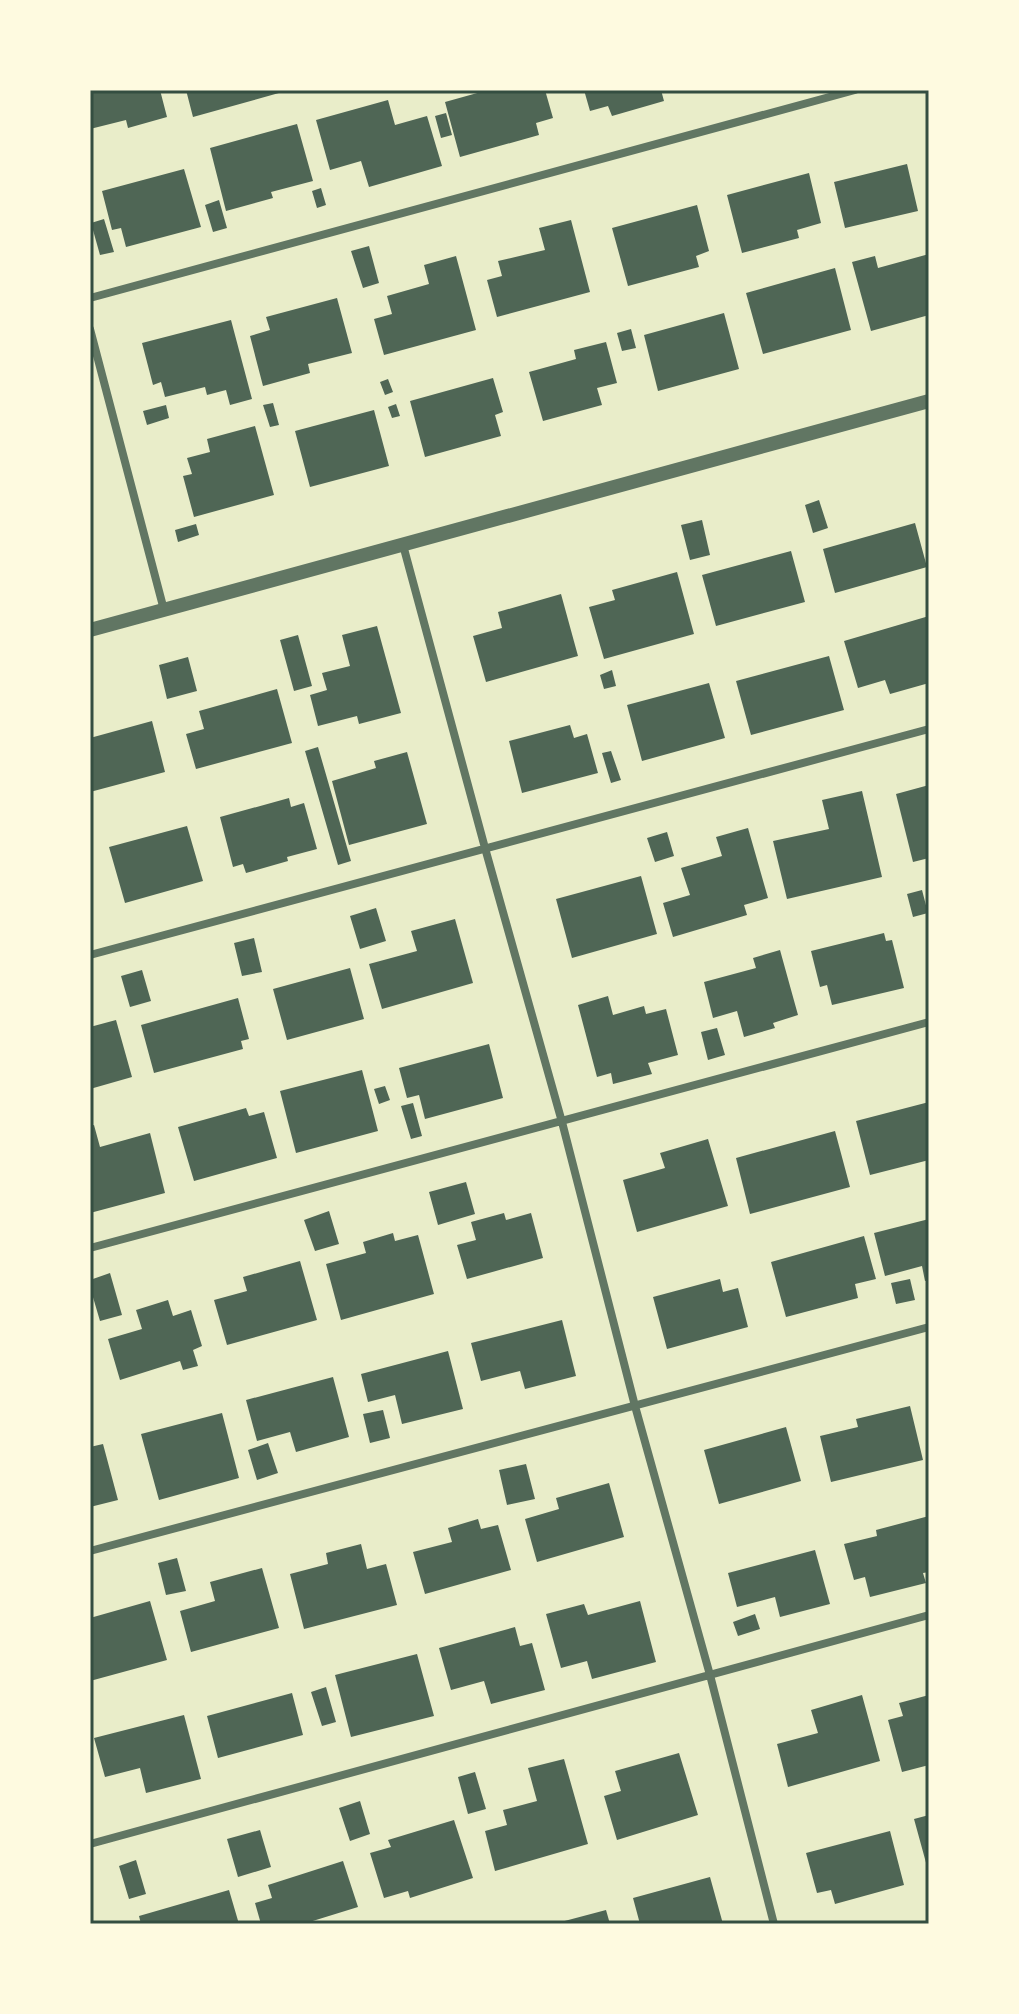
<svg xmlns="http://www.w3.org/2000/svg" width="1019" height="2014" font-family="Figtree,sans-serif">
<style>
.building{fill:#4f6655}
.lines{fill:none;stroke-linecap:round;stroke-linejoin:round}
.minor{stroke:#617663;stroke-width:8}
.tertiary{stroke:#617663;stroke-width:14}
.neatline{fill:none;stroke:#344e41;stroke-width:3}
</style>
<rect width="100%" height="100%" fill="#e9edc9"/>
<!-- building -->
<path class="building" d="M90,90H160L167,117L128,128L126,120L90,129Z
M186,90H286V91L193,117Z
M488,90H545L553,118L536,123L539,135L460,157L445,102Z
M584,90H661L664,101L612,116L608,106L590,111Z
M388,100L395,125L427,116L442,166L369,187L361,161L330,170L316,120Z
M446,113L452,135L441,138L435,116Z
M297,124L313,181L271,192L273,198L226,211L210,148Z
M907,164L918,211L845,228L834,182Z
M184,169L201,227L126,247L121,228L112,230L102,191Z
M809,173L821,223L797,230L799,238L742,253L727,195Z
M321,188L326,205L317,208L312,191Z
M219,200L227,228L213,232L205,205Z
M697,205L709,251L696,256L699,267L628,286L612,228Z
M104,219L114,252L100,255L91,223Z
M571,220L590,292L497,317L487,280L502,276L498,261L545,250L539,228Z
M369,246L379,283L363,288L351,251Z
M929,254V315L871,331L852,262L875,256L878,268Z
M456,256L476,330L384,355L374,319L392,314L387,296L429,284L424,265Z
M835,268L851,330L763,354L746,293Z
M337,298L352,353L308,364L310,373L263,386L250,336L270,330L266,317Z
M724,313L739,369L658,391L644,335Z
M231,320L252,399L230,405L226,390L207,395L205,387L165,397L161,382L153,385L142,343Z
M631,329L636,348L622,351L617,333Z
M606,342L617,383L597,388L602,405L543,421L529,372L576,359L574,350Z
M493,378L503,412L495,415L501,436L425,457L410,401Z
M388,379L393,392L385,395L380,382Z
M273,403L279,425L270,427L263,405Z
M396,404L400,416L392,418L388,407Z
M166,405L169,418L147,425L143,411Z
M374,410L389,466L310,487L295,431Z
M255,426L274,495L194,517L183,476L192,474L187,458L210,452L207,439Z
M819,500L828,528L813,533L805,505Z
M702,520L710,555L690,560L681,525Z
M915,523L927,567L835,593L823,549Z
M196,524L199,535L178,542L175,530Z
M791,551L805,602L716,626L702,575Z
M677,572L694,634L604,659L589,607L615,600L612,590Z
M561,594L578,656L486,682L473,636L502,628L498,612Z
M929,616V683L890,694L885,680L858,688L844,641Z
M377,626L401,713L359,724L357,716L318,726L310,695L327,690L322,673L350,666L342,635Z
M298,635L312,686L294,691L280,640Z
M829,656L844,710L751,735L736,681Z
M188,657L197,691L167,699L159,665Z
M612,670L616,686L604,689L600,675Z
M709,683L725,738L642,761L627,705Z
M277,689L292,743L196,769L186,734L204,729L199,711Z
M152,721L165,772L90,792V738Z
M570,725L574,738L587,734L598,773L522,793L509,741Z
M318,747L351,861L338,865L305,751Z
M611,751L621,780L611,783L602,753Z
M407,752L427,824L349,845L332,781L376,768L374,761Z
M929,785V858L913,862L896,794Z
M862,791L882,877L787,899L773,841L829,829L822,800Z
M289,798L291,807L304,803L317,849L287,857L288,861L246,873L243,864L233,867L220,817Z
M187,826L203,881L125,903L109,847Z
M748,828L768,898L744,905L747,915L673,937L663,903L690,895L681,868L722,856L716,837Z
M667,832L674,856L655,862L647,838Z
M641,876L657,934L572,958L556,899Z
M922,890L928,913L913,917L907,894Z
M376,908L386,941L360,949L350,916Z
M455,919L473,983L382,1009L369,964L417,951L411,931Z
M884,933L886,941L892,940L904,988L832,1005L827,985L820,987L811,951Z
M254,938L262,972L242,976L234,943Z
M780,950L798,1015L773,1023L775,1028L744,1037L737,1011L713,1018L704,982L756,968L753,958Z
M350,968L364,1019L287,1040L273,989Z
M142,970L151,1001L130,1007L121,976Z
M608,996L613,1015L644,1006L646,1014L666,1009L678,1055L648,1063L652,1074L613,1084L611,1073L597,1077L578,1005Z
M238,998L249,1039L241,1041L243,1049L154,1073L141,1025Z
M116,1020L132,1077L90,1089V1027Z
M717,1028L725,1055L708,1060L701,1032Z
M489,1044L503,1098L425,1119L419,1095L407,1098L399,1068Z
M362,1070L378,1131L296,1153L280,1091Z
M385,1086L390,1100L379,1104L374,1089Z
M929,1102V1160L870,1175L856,1121Z
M413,1103L422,1136L411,1139L401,1106Z
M246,1108L249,1116L264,1112L277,1158L194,1181L178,1127Z
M94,1125L100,1147L150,1133L165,1193L90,1213V1126Z
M835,1131L850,1187L750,1214L736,1158Z
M708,1139L728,1206L637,1232L623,1180L665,1168L660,1153Z
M466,1182L475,1214L438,1225L429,1192Z
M329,1211L339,1244L315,1251L304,1220Z
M504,1213L506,1220L531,1213L543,1258L467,1279L457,1245L476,1240L471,1222Z
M929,1219V1280L925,1281L922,1266L885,1276L874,1233Z
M393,1233L395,1241L418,1235L434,1294L341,1320L326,1264L366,1253L363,1242Z
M864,1236L876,1279L855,1284L858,1298L786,1317L771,1262Z
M300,1261L317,1320L227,1345L214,1300L247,1291L243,1277Z
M110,1273L122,1315L100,1321L90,1287V1280Z
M720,1279L723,1292L738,1288L748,1327L667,1349L653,1297Z
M910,1279L915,1300L896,1304L891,1283Z
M168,1300L173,1316L191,1310L202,1346L193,1350L198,1366L183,1370L180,1361L120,1380L108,1339L142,1329L136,1310Z
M562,1320L576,1376L525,1389L520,1371L481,1381L471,1343Z
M448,1351L463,1409L402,1424L395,1395L368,1402L361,1374Z
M333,1377L349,1437L296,1452L290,1432L257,1441L246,1400Z
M910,1406L923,1460L831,1482L820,1436L858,1427L856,1419Z
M383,1410L390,1438L370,1443L363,1414Z
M222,1413L239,1478L159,1500L141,1434Z
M786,1427L801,1481L719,1504L704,1450Z
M268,1443L278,1473L257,1480L248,1450Z
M103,1444L118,1500L90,1507V1447Z
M526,1464L535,1499L507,1505L499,1470Z
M609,1483L624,1537L537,1562L525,1519L559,1509L556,1498Z
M929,1516V1572L923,1573L926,1583L870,1597L865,1577L854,1580L844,1544L877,1536L876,1530Z
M478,1519L481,1529L498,1525L511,1570L425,1594L413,1552L452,1542L448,1528Z
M361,1544L367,1569L386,1564L397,1605L304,1629L290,1574L328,1564L326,1553Z
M815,1550L830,1604L780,1617L775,1597L737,1607L728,1573Z
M177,1558L186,1591L166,1595L158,1563Z
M262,1568L279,1628L191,1652L180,1611L215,1601L210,1582Z
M150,1601L167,1660L90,1681V1618Z
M640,1601L656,1662L592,1679L587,1661L561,1668L546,1614L584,1604L588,1615Z
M755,1614L760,1629L738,1636L733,1622Z
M515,1627L520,1646L532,1643L545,1690L491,1704L484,1681L451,1690L439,1648Z
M417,1654L434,1716L351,1737L335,1675Z
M326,1687L336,1722L322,1726L311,1692Z
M292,1693L303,1735L218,1758L207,1716Z
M862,1695L880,1761L788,1787L777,1744L818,1733L811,1710Z
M929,1695V1765L902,1772L888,1720L903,1716L899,1703Z
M184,1715L201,1779L146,1793L140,1768L105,1777L94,1738Z
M679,1753L698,1815L617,1840L604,1796L621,1791L615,1771Z
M564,1759L588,1844L495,1871L485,1831L507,1825L503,1810L537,1801L528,1768Z
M475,1772L486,1809L468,1814L458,1777Z
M360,1801L370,1834L350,1841L339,1808Z
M929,1815V1870H928L914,1819Z
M454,1820L473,1878L410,1898L408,1891L384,1898L370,1853L391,1847L388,1840Z
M260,1830L271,1867L238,1877L227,1839Z
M890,1831L904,1885L835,1904L831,1890L817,1893L806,1853Z
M136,1860L146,1894L129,1899L119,1866Z
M343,1861L358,1907L303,1924H261L255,1903L272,1898L268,1885Z
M710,1877L723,1924H653L652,1922L640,1924L633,1898Z
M229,1890L239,1924H141L139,1916Z
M606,1910L610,1924H557V1923Z"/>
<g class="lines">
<!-- minor -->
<path class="minor" d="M90,298L855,90
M90,329L164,610
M403,545L485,848L562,1122L635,1406L710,1675L774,1924
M90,955L929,729
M90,1248L929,1022
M90,1551L929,1327
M90,1844L929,1615"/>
<!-- tertiary -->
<path class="tertiary" d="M90,630L929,401"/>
</g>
<!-- border -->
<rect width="1019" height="2014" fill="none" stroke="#fefae0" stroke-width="184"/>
<rect x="92" y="92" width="835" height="1830" class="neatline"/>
</svg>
